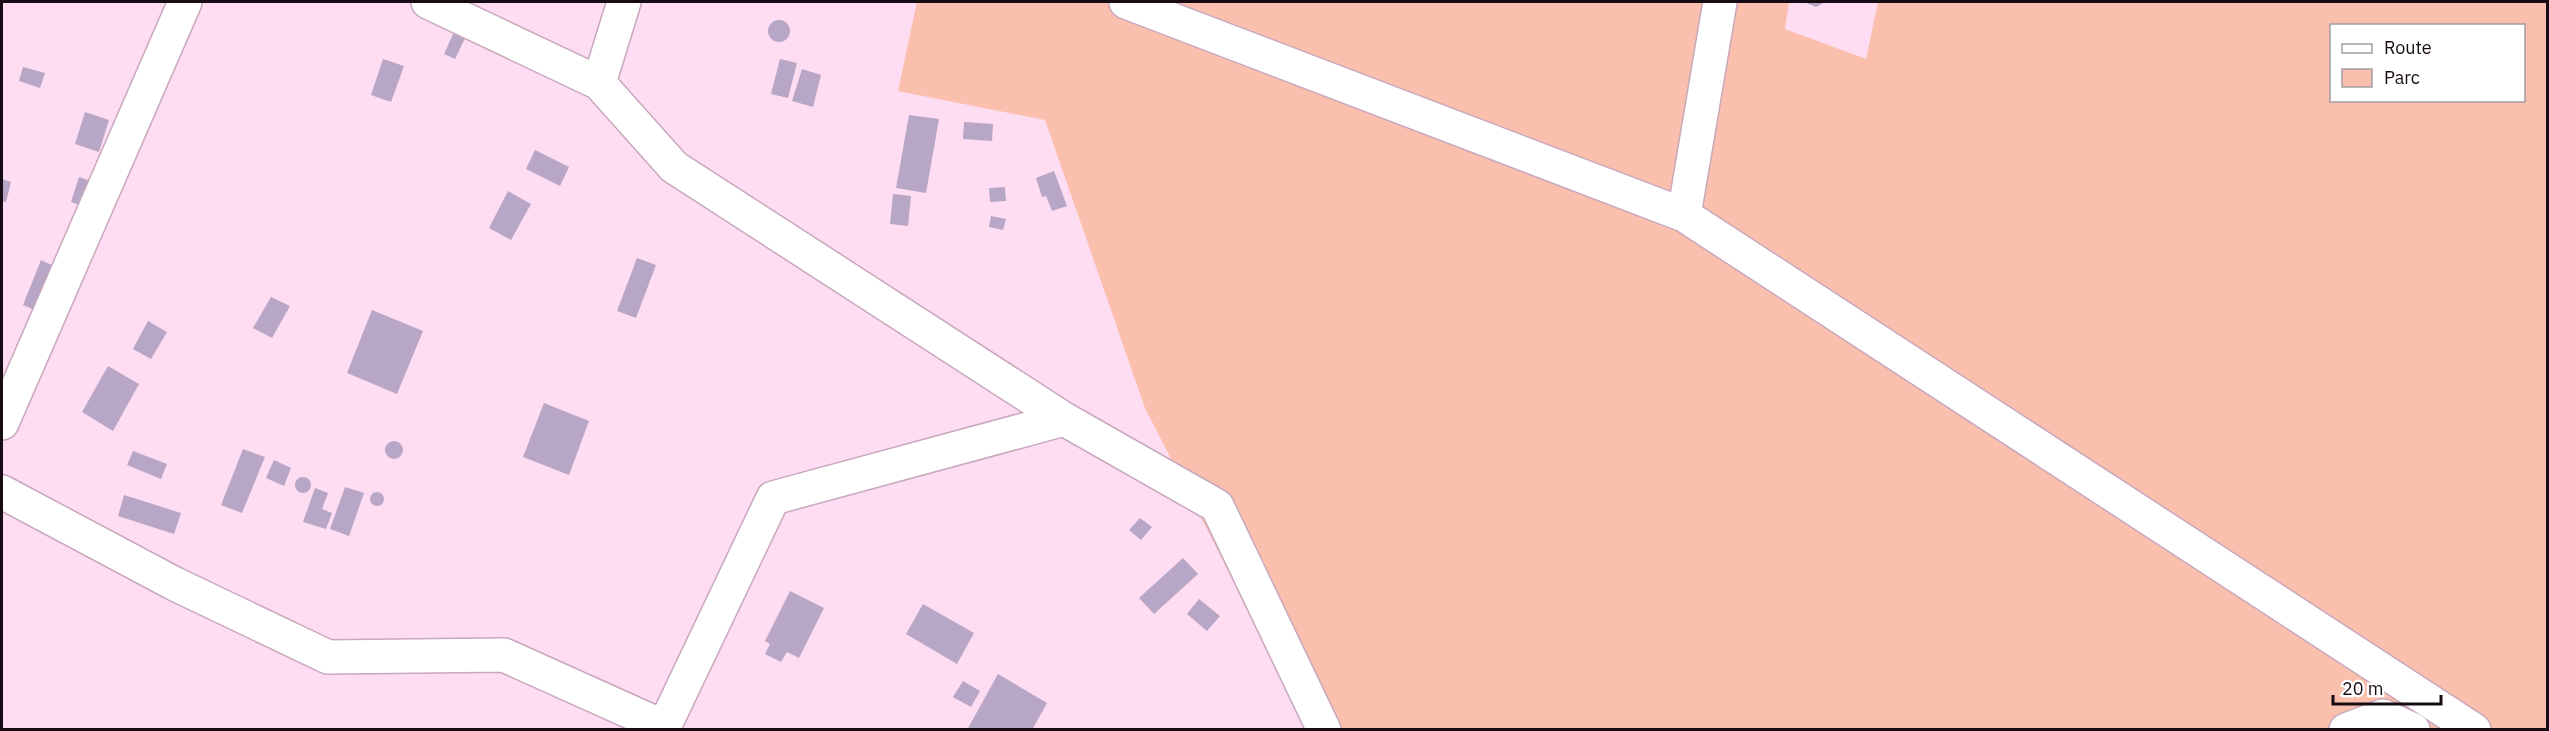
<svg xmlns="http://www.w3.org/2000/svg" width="2549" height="731" font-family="'IBM Plex Sans',sans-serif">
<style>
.green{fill:#fbbfad;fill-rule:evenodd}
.building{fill:#b7a6c5}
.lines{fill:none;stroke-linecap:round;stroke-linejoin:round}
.street-casing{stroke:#c8a8bd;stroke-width:36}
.street{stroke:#fff;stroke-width:33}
</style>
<rect width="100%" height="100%" fill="#fedcf2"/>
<!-- green -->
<path class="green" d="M917,2H1789L1785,29L1866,59L1878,2H2547V729H1309L1145,408L1045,120L898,91ZM2332,26H2524V100H2332Z"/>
<!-- building -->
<path class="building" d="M1804,2H1825L1816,7Z
M768 31a11 11 0 1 1 22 0a11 11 0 1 1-22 0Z
M454,32L465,38L455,59L444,54Z
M383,59L404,66L391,102L371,95Z
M780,59L797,63L788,98L771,94Z
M23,67L45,73L40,88L19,81Z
M802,69L821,75L813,107L792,101Z
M85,112L109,120L99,152L75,144Z
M909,115L939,119L926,193L896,188Z
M964,122L993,124L992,141L963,139Z
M535,150L569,167L560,186L526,169Z
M1054,171L1067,206L1052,211L1046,196L1042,197L1036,178Z
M79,177L93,182L85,207L71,202Z
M2,179L11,182L6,202L2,201Z
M1005,187L1006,201L990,202L989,188Z
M508,191L531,204L511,240L489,228Z
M893,194L911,196L908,226L890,224Z
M991,216L1006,219L1003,230L989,227Z
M637,258L656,265L636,318L617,311Z
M41,260L56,267L37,311L23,305Z
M271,297L290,306L272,338L253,328Z
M372,310L423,331L397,394L347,373Z
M148,321L167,332L151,359L133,349Z
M108,366L139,384L113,431L82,412Z
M544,403L589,421L569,475L523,457Z
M385 450a9 9 0 1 1 18 0a9 9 0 1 1-18 0Z
M243,449L265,457L242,513L221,505Z
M133,451L167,464L161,479L127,465Z
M274,460L291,468L284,486L266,478Z
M295 485a8 8 0 1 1 16 0a8 8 0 1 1-16 0Z
M345,487L364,493L349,536L330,529Z
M315,488L328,493L322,509L332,513L326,529L303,522Z
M370 499a7 7 0 1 1 14 0a7 7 0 1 1-14 0Z
M124,495L181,513L174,534L118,516Z
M1140,518L1152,527L1141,540L1129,530Z
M1183,558L1198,574L1154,614L1139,598Z
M790,591L824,608L799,658L787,652L781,662L765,654L770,644L765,641Z
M1199,599L1220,616L1207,631L1187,614Z
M923,604L974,633L957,664L906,634Z
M998,674L1047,703L1032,730H967Z
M963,681L980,691L971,707L953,697Z"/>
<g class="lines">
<!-- street casing -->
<g class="street-casing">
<path id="street" d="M428,2L599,83L674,167L1064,419L1217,506L1324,730
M1126,2L1684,215L2474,730
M599,83L624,2
M1684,215L1720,2
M2,423L185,2
M2,492L175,584L328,657L504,655L664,727L773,498L1064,419
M2346,730L2383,716L2413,730"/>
</g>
<!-- street -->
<use href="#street" class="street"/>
</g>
<!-- border -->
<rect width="2549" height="731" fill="none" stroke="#170c14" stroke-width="6"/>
<!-- legend -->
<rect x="2330" y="24" width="195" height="78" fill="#ffffff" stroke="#a29ea1" stroke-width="1.5"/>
<rect x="2342" y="44" width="30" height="9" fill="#ffffff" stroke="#a29ea1" stroke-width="1.5"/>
<text x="2384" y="54" font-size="18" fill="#170c14">Route</text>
<rect x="2342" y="69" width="30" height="18" fill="#fbbfad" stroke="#a29ea1" stroke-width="1.5"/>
<text x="2384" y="84" font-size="18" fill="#170c14">Parc</text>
<!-- scale -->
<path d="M2333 695v9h108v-9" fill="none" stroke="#170c14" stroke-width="3"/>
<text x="2342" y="695" font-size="18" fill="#170c14" stroke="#ffffff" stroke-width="4.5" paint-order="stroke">20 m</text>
</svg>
